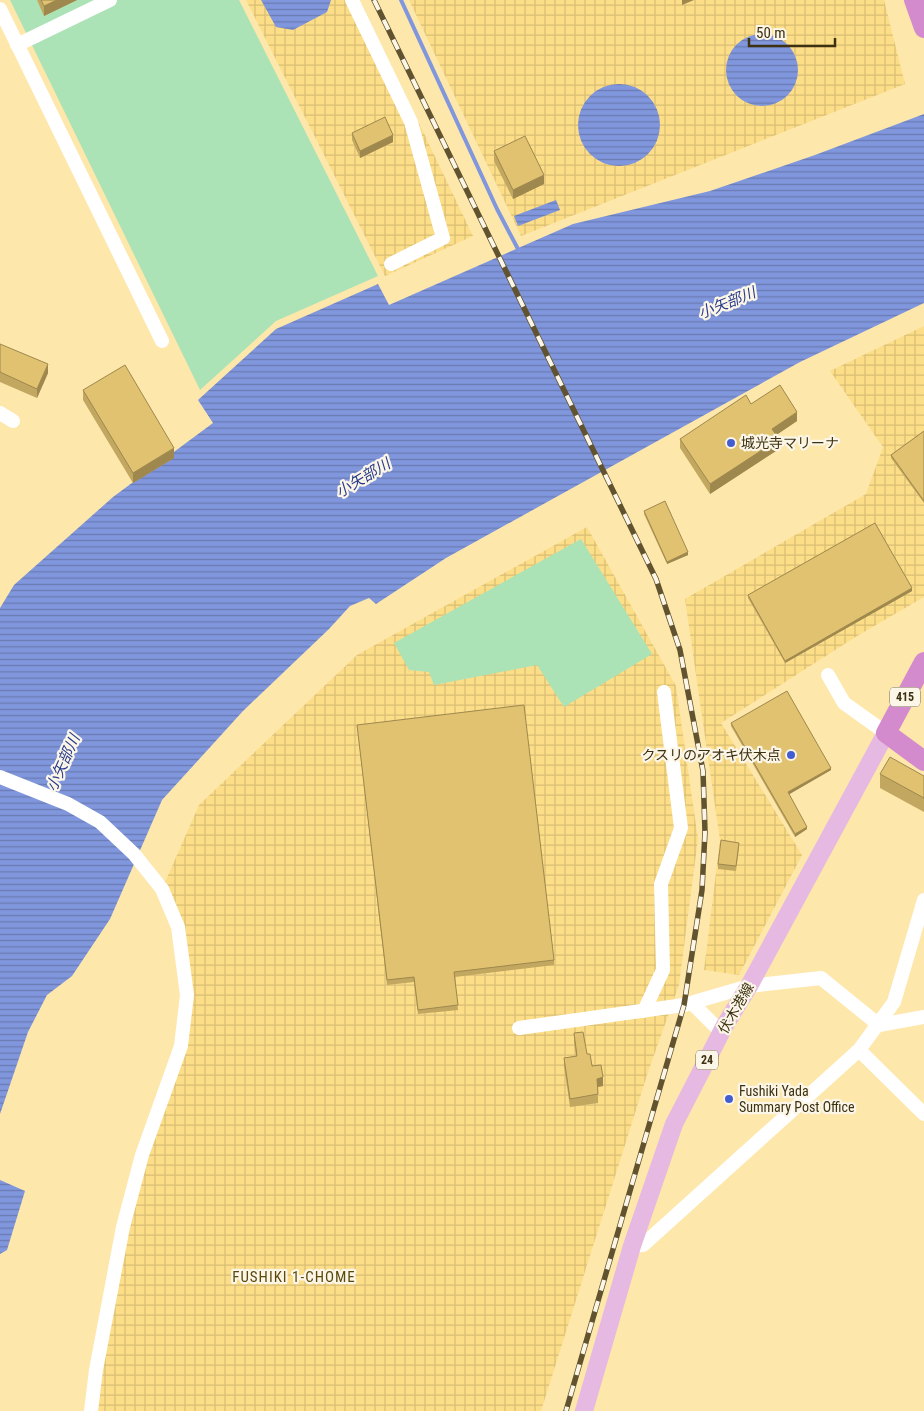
<svg xmlns="http://www.w3.org/2000/svg" width="924" height="1411" font-family="'Roboto Condensed','Noto Sans JP',sans-serif">
<style>
.industrial{fill:url(#industrial-grid)}
.green{fill:#ace3b6}
.water{fill:url(#water-rules)}
.lines{fill:none;stroke-linecap:round;stroke-linejoin:round}
.stream{stroke:#8096dd;stroke-width:4}
.minor{stroke:#fff;stroke-width:14}
.major{stroke:#e5b9e1;stroke-width:18}
.highway{stroke:#d48bcd;stroke-width:20}
.rail-casing{stroke:#61532f;stroke-width:5.5}
.rail{stroke:#fbf6e7;stroke-width:4;stroke-dasharray:11;stroke-linecap:butt}
.wall{fill:#c2a760}
.shaded-wall{fill:#9e884e}
.building{fill:#e1c270;stroke:#9e884e}
.poi-dot{fill:#445ed1;stroke:#fbf6e7;stroke-width:2}
.labels{text-anchor:middle;dominant-baseline:central;stroke-width:4.5;stroke-linejoin:round;paint-order:stroke}
.shield{fill:#fbf6e7;stroke:#766c52;stroke-width:1}
.shield-label{font-size:12px;font-weight:bold;fill:#3d3112}
.poi-label{font-size:14px;fill:#3d3112;stroke:#fbf6e7;text-anchor:start}
.street-label{font-size:14px;fill:#3d3112;stroke:#fbf6e7}
.water-label{font-size:15px;font-style:italic;fill:#293b8d;stroke:#fbf6e7}
.neighbourhood-label{font-size:15px;letter-spacing:1px;fill:#5c490a;stroke:#fbf6e7}
</style>
<defs>
<pattern id="industrial-grid" width="8" height="8" patternUnits="userSpaceOnUse" patternTransform="scale(1.25)"><rect width="8" height="8" fill="#fcdd88"/><path d="M0 4h8M4 0v8" fill="none" stroke="#d9be74"/></pattern>
<pattern id="water-rules" width="6" height="5" patternUnits="userSpaceOnUse" patternTransform="scale(1.25)"><rect width="6" height="5" fill="#8096dd"/><path d="M0 2.5h6" fill="none" stroke="#6a7bb2"/></pattern>
</defs>
<rect width="100%" height="100%" fill="#fde7ab"/>
<!-- industrial -->
<path class="industrial" d="M246,0H360L473,236L385,276Z
M409,0H884L905,84L521,236Z
M924,326V597L857,636L721,723L802,855L739,975L704,970L720,840L685,599L866,494L883,447L830,371Z
M587,527L676,686L698,839L679,985L648,1072L541,1411H91L123,1227L161,1100L187,995L162,889L199,805L357,655Z"/>
<!-- green -->
<path class="green" d="M10,0H239L378,276L276,321L200,390Z
M581,539L652,654L564,707L537,665L434,685L429,672L409,670L394,643Z"/>
<!-- water -->
<path class="water" d="M261,0H331L327,12L293,30L276,27Z
M726 70a36 36 0 1 1 72 0a36 36 0 1 1-72 0Z
M578 125a41 41 0 1 1 82 0a41 41 0 1 1-82 0Z
M924,114V303L800,362L446,558L376,604L369,598L350,606L329,629L243,711L162,800L110,919L72,976L47,995L28,1032L0,1114V608L14,585L113,497L213,423L198,400L276,329L378,284L389,305L573,224L710,191L815,155Z
M556,200L560,210L518,226L514,216Z
M0,1180L25,1191L7,1250L0,1254Z"/>
<g class="lines">
<!-- stream -->
<path class="stream" d="M401,0L497,209L519,251"/>
<!-- minor -->
<path class="minor" d="M352,0L411,122L443,238L391,264
M0,9L162,341
M17,45L110,0
M0,413L13,421
M828,675L844,703L886,733
M0,777L68,804L100,822L134,854L162,889L178,927L187,995L181,1046L142,1155L123,1227L96,1370L91,1411
M692,1003L722,1033
M644,1011L663,970L661,884L681,828L664,692
M519,1028L684,1005L749,986L821,978L879,1025L924,1017
M859,1050L924,1114
M632,1246L643,1245L859,1050L894,1002L924,900"/>
<!-- major -->
<path class="major" d="M584,1411L632,1246L674,1124L725,1025L749,986L886,733"/>
<!-- highway -->
<path class="highway" d="M914,0L924,28
M924,662L886,733L924,761"/>
<!-- rail casing -->
<g class="rail-casing">
<path id="rail" d="M374,0L656,579L680,650L703,771L705,832L702,890L684,1005L566,1411"/>
</g>
<!-- rail -->
<use href="#rail" class="rail"/>
</g>
<!-- wall -->
<path class="wall" d="M37,0H77L44,16Z
M352,133L393,142L360,158L352,140Z
M494,151L544,184L513,199L494,161Z
M0,344L48,373L37,398L0,382Z
M83,390L174,458L133,483L83,400Z
M751,404L797,421L776,435L779,449L710,494L680,448V439Z
M924,431V503L891,458V455Z
M644,511L688,555L667,564L644,514Z
M912,591L785,663L748,598V595Z
M731,723L831,770L789,794L807,829L795,837L731,726Z
M357,725L554,960V965L455,977L458,1010L418,1014L414,982L387,985Z
M880,774L924,776V812L880,788Z
M739,847L736,871L718,869V864Z
M574,1033L587,1054L603,1086L598,1087V1103L570,1107L564,1066V1058L576,1056L574,1042Z"/>
<!-- shaded-wall -->
<path class="shaded-wall" d="M57,0H77L44,16V6Z
M682,0H694L682,5Z
M393,135V142L360,158V151Z
M544,175V184L513,199V190Z
M48,364V373L37,398V389Z
M797,412V421L772,438V429Z
M779,439V449L710,494V484Z
M174,448V458L133,483V473Z
M688,552V555L667,564V562Z
M912,588V591L785,663V661Z
M831,768V770L788,795V792Z
M807,827V829L795,837V834Z
M603,1077V1086L597,1087V1079Z"/>
<!-- building -->
<path class="building" d="M41,0H57L44,6Z
M385,117L393,135L360,151L352,133Z
M525,136L544,175L513,190L494,151Z
M0,344L48,364L37,389L0,372Z
M125,365L174,448L133,473L83,390Z
M780,385L797,412L772,429L779,439L710,484L680,439L746,395L751,404Z
M924,431V501L891,455Z
M665,501L688,552L667,562L644,511Z
M875,523L912,588L785,661L748,595Z
M787,691L831,768L788,792L807,827L795,834L731,723Z
M524,705L554,960L454,972L458,1005L418,1010L414,977L387,980L357,725Z
M890,757L924,776V798L880,774Z
M721,840L739,843L736,866L718,864Z
M583,1032L587,1054H590L592,1066L601,1065L603,1077L597,1079L598,1094L570,1099L564,1058L577,1056L574,1033Z"/>
<!-- markers -->
<g class="poi-dot">
<circle cx="731" cy="443" r="5"/>
<circle cx="791" cy="755" r="5"/>
<circle cx="729" cy="1099" r="5"/>
</g>
<g class="labels">
<!-- shield labels -->
<g class="shield">
<rect x="890" y="687.5" width="30" height="19" rx="4"/>
<rect x="696" y="1050.5" width="22" height="19" rx="4"/>
</g>
<g class="shield-label">
<text x="905" y="697">415</text>
<text x="707" y="1060">24</text>
</g>
<!-- poi labels -->
<g class="poi-label">
<text x="741" y="443">城光寺マリーナ</text>
<text x="781" y="755" text-anchor="end">クスリのアオキ伏木点</text>
<text x="739" y="1091">Fushiki Yada<tspan x="739" dy="16">Summary Post Office</tspan></text>
</g>
<!-- street labels -->
<g class="street-label">
<text transform="translate(736 1008) rotate(-60)">伏木港線</text>
</g>
<!-- water labels -->
<g class="water-label">
<text transform="translate(727 303) rotate(-22)">小矢部川</text>
<text transform="translate(363 478) rotate(-31)">小矢部川</text>
<text transform="translate(63 763) rotate(-66)">小矢部川</text>
</g>
<!-- neighbourhood labels -->
<g class="neighbourhood-label">
<text x="294" y="1277">FUSHIKI 1-CHOME</text>
</g>
</g>
<!-- scale -->
<path d="M749 38v8h86v-8" fill="none" stroke="#3d3112" stroke-width="2.5"/>
<text x="756" y="38" font-size="15" fill="#3d3112" stroke="#fbf6e7" stroke-width="4" paint-order="stroke">50 m</text>
</svg>
